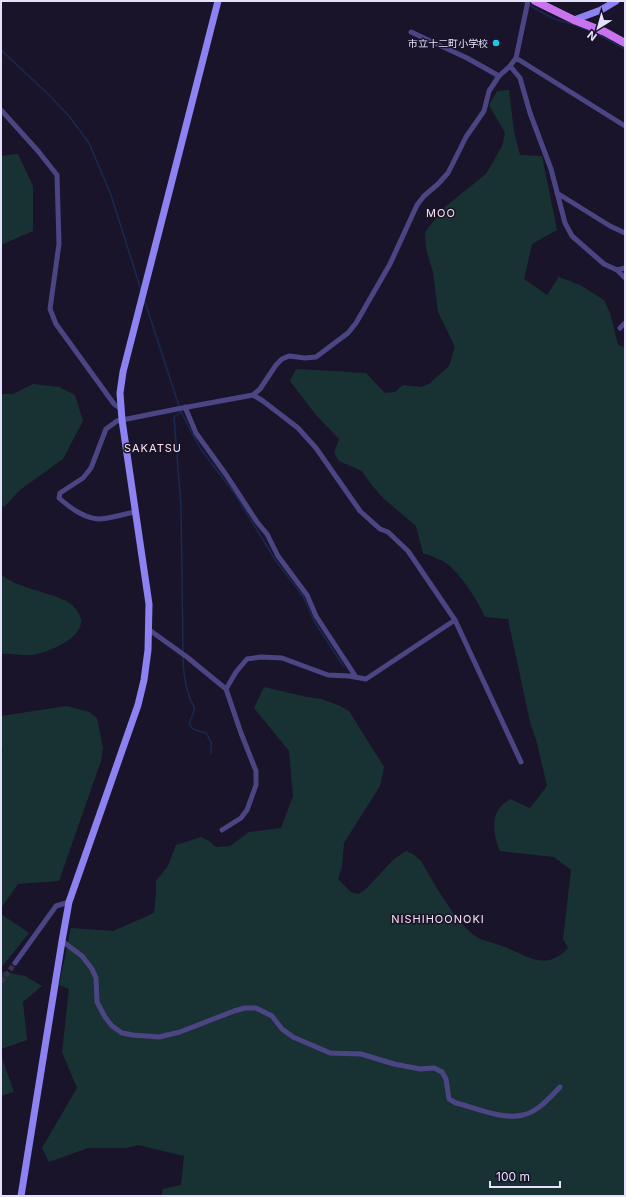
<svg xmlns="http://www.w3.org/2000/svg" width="626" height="1197" font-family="Inter,'Noto Sans JP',sans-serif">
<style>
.green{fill:#183233}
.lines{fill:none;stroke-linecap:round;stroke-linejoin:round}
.stream{stroke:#182a4f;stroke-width:1.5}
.street-tunnel{stroke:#38334a;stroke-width:5;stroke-dasharray:5 2.5;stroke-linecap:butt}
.street{stroke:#4b4583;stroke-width:5}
.secondary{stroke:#8c82f1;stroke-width:7}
.primary{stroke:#c974ef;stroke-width:8}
.poi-dot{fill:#22c6e6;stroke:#19142a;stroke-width:1.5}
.labels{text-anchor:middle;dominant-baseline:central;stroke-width:3;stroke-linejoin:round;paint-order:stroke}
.poi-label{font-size:10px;fill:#e5e0fc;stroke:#19142a;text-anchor:end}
.neighbourhood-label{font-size:11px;letter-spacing:1px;fill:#fce2f1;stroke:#19142a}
</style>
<rect width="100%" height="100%" fill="#19142a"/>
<!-- green -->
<path class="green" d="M509,90L514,131L520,155L542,156L557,230L532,244L524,279L547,295L559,277L580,285L604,300L610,313L618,345L625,347V1196H161L163,1189L181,1185L184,1156L138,1145L127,1148H88L49,1162L42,1148L77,1088L62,1052L69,989L59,985L71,928L113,931L154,913L156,895V881L168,866L176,845L201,837L209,841L216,847L230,846L249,832L281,828L293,796L289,751L254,708L264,687L307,697L322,699L340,706L349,711L384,767L380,786L344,843L342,867L338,879L351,892L358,894L365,890L394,859L406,851L413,854L421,861C433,882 451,913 467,929C479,941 485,940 499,945C526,953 544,974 568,948L563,939L571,870L554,857L500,851C495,840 491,821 498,810C501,805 506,802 510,799L530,808L547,786L537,743L530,722L508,619L485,617C478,601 461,574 446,563C440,559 431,556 423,553L416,526L383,498L370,483L362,471L339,461L334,453L339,439L316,415L290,381L296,369L366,373L385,393L395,392L403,385L421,387L429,384L449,366L455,347L438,312L433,272L426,249L425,232L445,207L486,174L502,146L505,133L489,105L497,91Z
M18,154L33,186V231L1,245V156Z
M33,384L59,387L75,395L83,421L63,459L20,490L5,506L1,507V394H13Z
M1,575C8,579 15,584 23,586C36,591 51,594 64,600C72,603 80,612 81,620C83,639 46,653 32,655C22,656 11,653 1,654Z
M67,706L89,712L97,718L103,748L101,761L59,881L18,884L1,908V758L3,751L1,749V716Z
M1,914L29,933L1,968Z
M1,971L25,976L42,986L23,1002L27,1040L1,1049Z
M1,1055L14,1092L1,1096Z"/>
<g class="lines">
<!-- stream -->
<path class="stream" d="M522,1L525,3
M529,5L554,19L576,25L605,38L625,49
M1,50L47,93L69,116L89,143L111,195L141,290
M144,299L181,412L200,448L235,494L276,561L303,596L314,621L344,667
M181,412L174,417L181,506L183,652
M183,656C183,670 185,685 190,699C191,702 193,704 194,707C196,714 188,718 190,725C192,731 200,731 206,733L211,742V754"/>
<!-- street-tunnel -->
<path class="street-tunnel" d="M1,982L15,963"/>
<!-- street -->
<path class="street" d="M411,32L467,58L499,76
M516,58L625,126
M510,66L520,78L530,113L551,169L565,223L572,236L604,264L617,270L625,268
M1,110L38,151L57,175L59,244L50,309L56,324L114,404L121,409
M557,193L610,226L625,233
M617,270L625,278
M620,328L625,323
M253,395L263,401L298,428L316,448L360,511L380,529L388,532L408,551L455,620L521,762
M185,407L196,433L227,476L257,522L267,534L278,556L307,595L316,616L356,677
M135,512C123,514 110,519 98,519C84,518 69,507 59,498L60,493L83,478L91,468L106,429L117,421L177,409L253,395L260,389L276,365L282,359L289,356L305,358L316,357L348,333L356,323L390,264L417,205L424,196L438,184L448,173L466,137L484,111L489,91L499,76L510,66L516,58L528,1
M148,629L187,657L226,689L241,733L256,771V785L247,810L241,818L222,830
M226,689L236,672L247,659L261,657L282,658L328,675L349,676L366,679L455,620
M62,941L82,956L92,969L96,978L97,1002L105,1017L112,1026L122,1033L133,1035L159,1037L180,1032L234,1011L245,1008H256L272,1016L282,1029L293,1037L330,1053L361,1054L394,1064L420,1069L434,1068L442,1072L446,1079L449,1099L456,1103C476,1108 503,1120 523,1115C538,1112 550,1097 560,1087
M15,963L56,906L69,902"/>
<!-- secondary -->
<path class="secondary" d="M574,20L601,10L616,1
M21,1196L62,941L69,902L138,705L144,680L148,650L149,604L122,420L120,393L123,372L218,1"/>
<!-- primary -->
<path class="primary" d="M535,1L574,20L605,32L625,43"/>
</g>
<!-- markers -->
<circle class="poi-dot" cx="496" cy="43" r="4"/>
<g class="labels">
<!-- poi labels -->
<g class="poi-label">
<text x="488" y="43">市立十二町小学校</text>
</g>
<!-- neighbourhood labels -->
<g class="neighbourhood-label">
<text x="441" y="213">MOO</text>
<text x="153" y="448">SAKATSU</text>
<text x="438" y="919">NISHIHOONOKI</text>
</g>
</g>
<!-- border -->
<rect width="626" height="1197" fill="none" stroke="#e5e0fc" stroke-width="4"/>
<!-- north arrow -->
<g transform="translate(598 28) rotate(217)" stroke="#19142a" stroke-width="3" paint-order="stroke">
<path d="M0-3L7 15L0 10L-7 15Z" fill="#e5e0fc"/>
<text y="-6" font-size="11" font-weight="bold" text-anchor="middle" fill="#e5e0fc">N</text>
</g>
<!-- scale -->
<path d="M490 1181v6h70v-6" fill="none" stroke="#e5e0fc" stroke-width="2"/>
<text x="496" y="1181" font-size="12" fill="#e5e0fc" stroke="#19142a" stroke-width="3" paint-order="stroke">100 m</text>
</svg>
